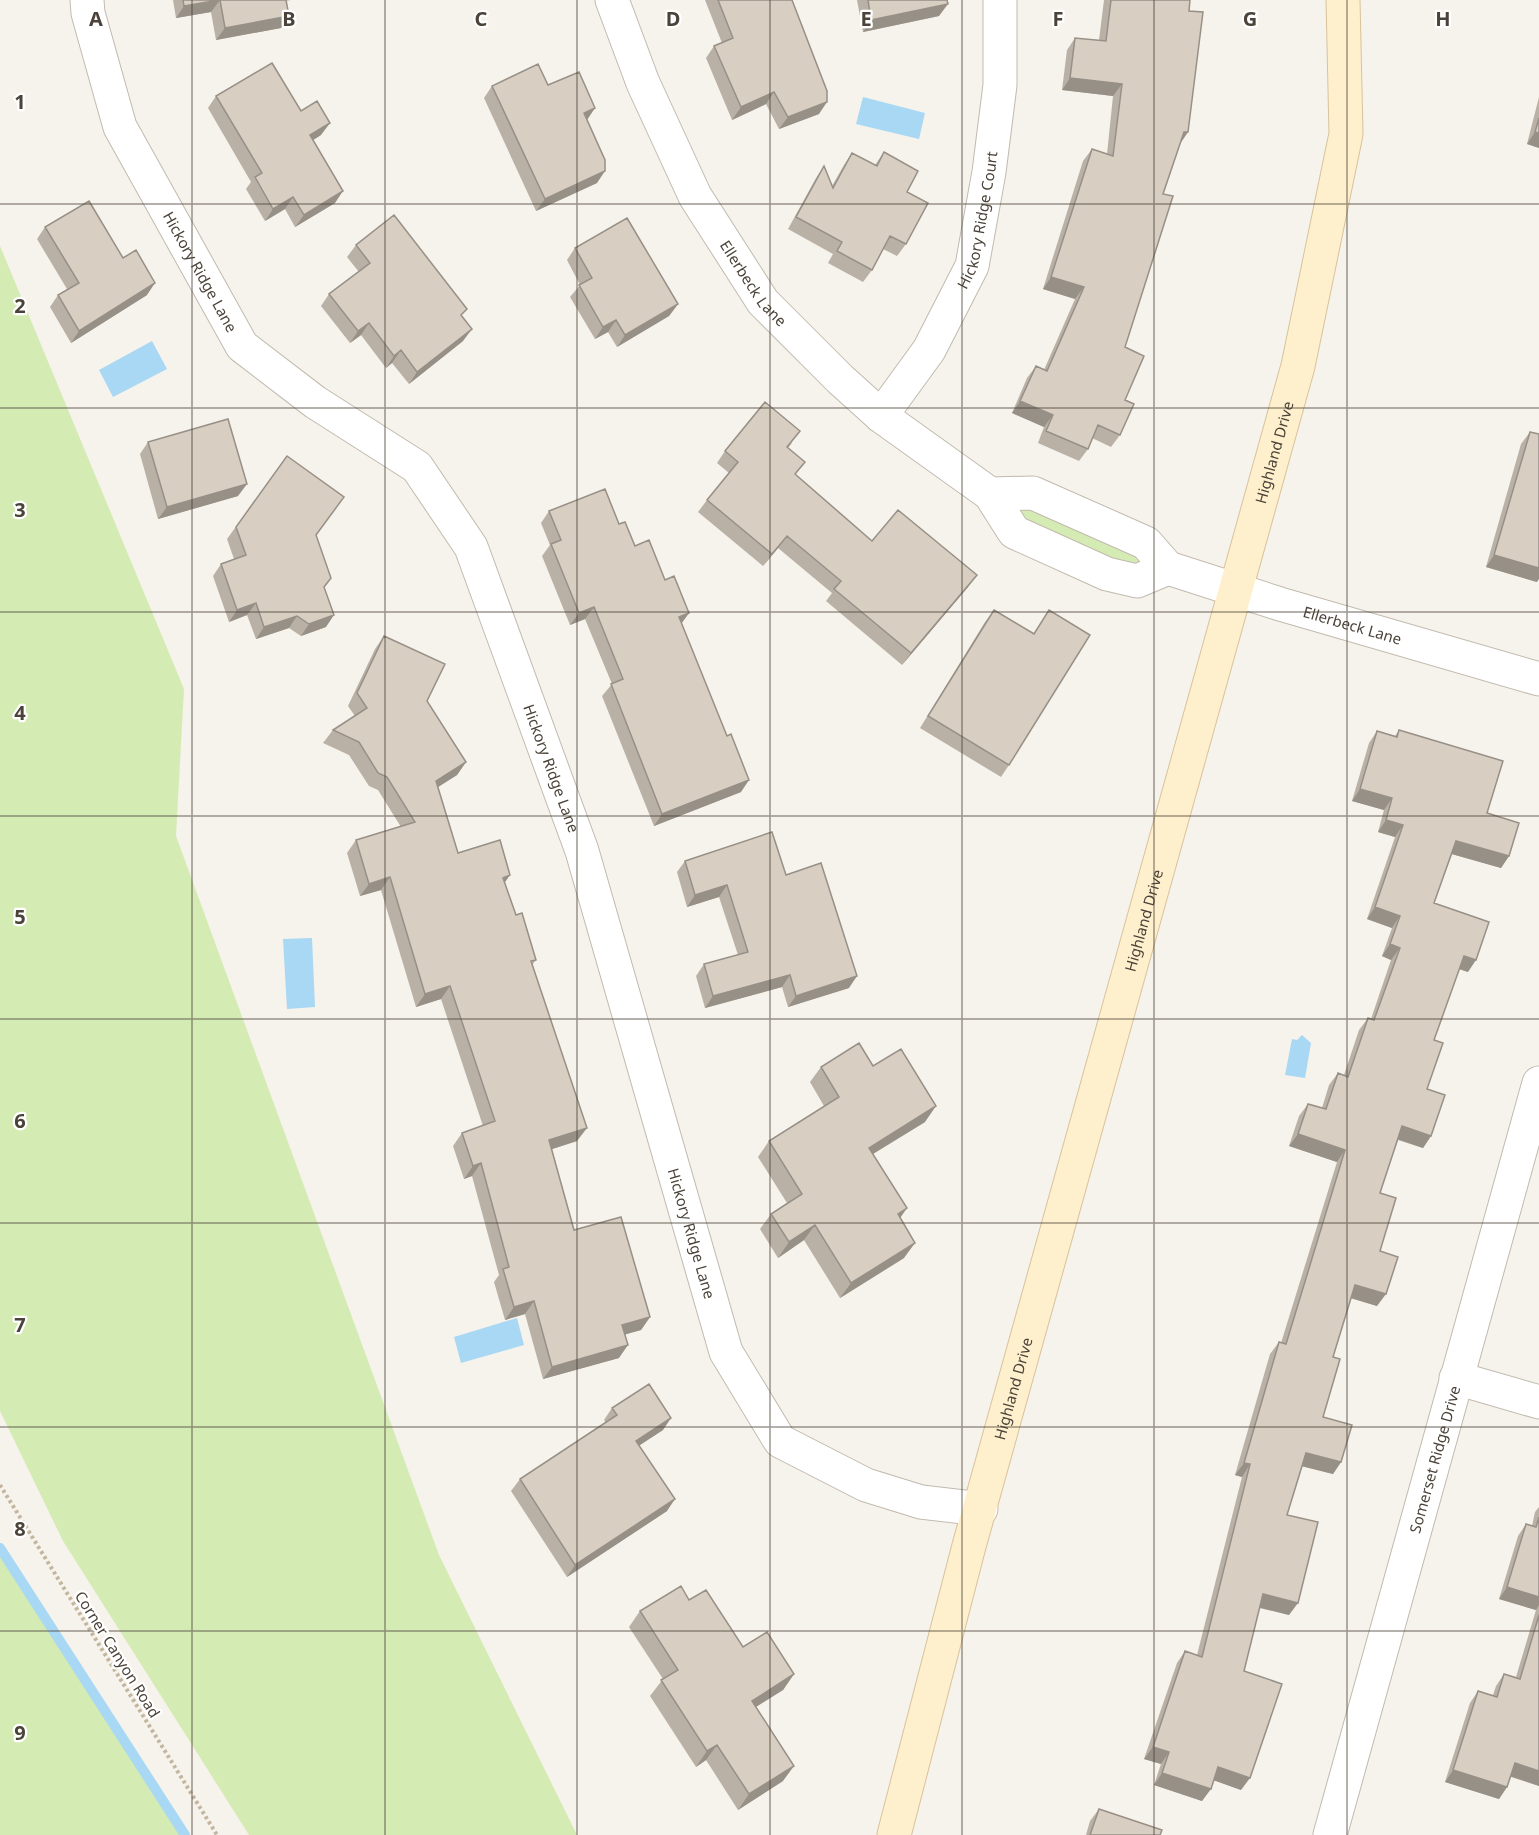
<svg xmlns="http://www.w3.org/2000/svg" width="1539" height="1835" font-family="'Noto Sans',sans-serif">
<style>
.green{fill:#d5ebb4}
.water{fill:#a8d8f3}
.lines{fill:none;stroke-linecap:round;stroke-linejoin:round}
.stream{stroke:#a8d8f3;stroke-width:10}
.street-casing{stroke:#c2baae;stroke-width:35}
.secondary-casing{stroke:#d7c39b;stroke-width:35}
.path{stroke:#c4b59e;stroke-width:4;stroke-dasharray:3 3;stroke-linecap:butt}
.street{stroke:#fff;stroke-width:33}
.secondary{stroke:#fff0cd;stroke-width:33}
.wall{fill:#bab1a6}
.shaded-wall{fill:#979087}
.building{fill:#d8cec1;stroke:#979087;stroke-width:1.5}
.grid{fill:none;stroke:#4b4339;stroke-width:1.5;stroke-opacity:0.55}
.labels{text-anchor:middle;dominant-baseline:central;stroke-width:4.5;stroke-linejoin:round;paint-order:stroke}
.street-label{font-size:15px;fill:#4b4339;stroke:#fff}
.grid-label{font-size:20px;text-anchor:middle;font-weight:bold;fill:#4b4339;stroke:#fff;stroke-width:4.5;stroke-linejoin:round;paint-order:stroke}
</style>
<rect width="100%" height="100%" fill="#f6f2ec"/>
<!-- green -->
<path class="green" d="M0,246L184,689L176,836L439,1555L577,1835H249L63,1541L0,1411Z
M1027,505L1138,553L1140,562L1134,569L1026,528L1017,510Z
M0,1551L181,1835H0Z"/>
<!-- water -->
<path class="water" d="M863,97L925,113L919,139L856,124Z
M152,341L167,369L113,397L99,370Z
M312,938L315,1007L287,1009L283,939Z
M1302,1035L1311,1043L1305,1078L1285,1075L1292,1039L1297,1040Z
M517,1318L524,1345L461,1363L454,1337Z"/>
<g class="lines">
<!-- stream -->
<path class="stream" d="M0,1548L185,1835"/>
<!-- street casing -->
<g class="street-casing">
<g id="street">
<path id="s1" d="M87,0L88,13L120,127L242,346L315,402L417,467L471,547L582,851L726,1352L780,1441L866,1485L921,1502L981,1509"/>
<path id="s2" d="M612,0L643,83L695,196L763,302L840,379L881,416L990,494L1014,532L1107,574L1137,581L1168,568"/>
<path id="s3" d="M881,416L929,350L972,266L989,172L1000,85V0"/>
<path id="s4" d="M990,494L1033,493L1146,543L1168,568L1280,604L1539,679"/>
<path d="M1456,1378L1539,1402"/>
<path id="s5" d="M1330,1835L1539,1083"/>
</g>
</g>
<!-- secondary casing -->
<g class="secondary-casing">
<g id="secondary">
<path id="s6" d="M894,1835L969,1546L1298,366L1346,134L1343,0"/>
</g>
</g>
<!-- path -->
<path class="path" d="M0,1485L217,1835"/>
<!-- street -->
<use href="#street" class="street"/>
<!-- secondary -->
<use href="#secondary" class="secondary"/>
</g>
<!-- wall -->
<path class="wall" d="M173,0H291L286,1L281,28L216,40L211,12L176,18Z
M705,0H792L819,114L779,129L766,104L732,120L706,58L714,46L722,43Z
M857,0H947L939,16L863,32Z
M1104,0H1190L1180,144L1163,194L1125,347V400L1120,435L1111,447L1092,438L1088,449L1079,461L1038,443L1044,427L1012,413L1027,378L1036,366L1044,370L1075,299L1043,289L1083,161L1092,149L1107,154L1113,96L1062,90L1067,50L1075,38L1099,40Z
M548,85L587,120L597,183L536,211L484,98L492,86Z
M216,96L301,111L321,135L313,140L335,203L295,227L285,209L265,221L246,189L251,182L208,108Z
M1539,97V148L1527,144Z
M884,152L907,192L906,244L897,256L883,249L872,270L863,282L828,263L833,254L788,229L816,178L824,166L832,186L844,165L852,153L875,165Z
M45,227L123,258L147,295L71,343L50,307L58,295L67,289L37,239Z
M356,245L462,317L463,341L409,384L392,363L386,368L361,335L350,343L321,306L329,294L359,272L347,257Z
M575,248L678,304L669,316L617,347L608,332L595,339L570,297L580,285L567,260Z
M1530,432L1537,582L1486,567L1521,444Z
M148,442L238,496L158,519L140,454Z
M792,443L788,448L796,475L872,541L968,587L902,665L826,601L832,593L778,548L763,566L698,512L707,500L729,473L717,463L725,451Z
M287,456L331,578L324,587L326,627L301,636L289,628L256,639L247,615L229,622L213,576L221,564L234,559L227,539Z
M549,511L619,524L635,546L665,580L689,613L682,623L741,792L654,826L602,696L612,684L585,619L570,625L542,556L550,545L541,523Z
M994,610L1034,633L1049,610L1009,765L1001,777L920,728L985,622Z
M384,636L427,701L466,762L457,775L438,787L458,853L505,883L516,915L536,960L532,965L577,1141L552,1149L574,1230L650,1317L641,1330L625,1334L619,1358L543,1379L525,1314L505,1320L494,1282L499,1275L472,1176L464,1179L453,1146L462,1133L483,1126L441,999L416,1007L381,890L360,896L347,853L356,840L401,827L378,790L369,786L349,755L323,743L333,730L355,716L348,706L375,649Z
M1399,730L1487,813L1509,856L1501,868L1452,854L1434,903L1468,972L1459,969L1434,1040L1427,1089L1431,1136L1423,1148L1398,1140L1380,1193V1251L1377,1306L1351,1298L1333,1357L1323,1417L1341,1462L1333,1474L1302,1466L1287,1515L1289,1615L1259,1608L1244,1671L1241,1790L1214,1780L1202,1801L1154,1785L1161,1764L1144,1759L1177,1663L1185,1651L1197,1655L1242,1477L1235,1475L1270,1354L1279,1342L1281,1343L1337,1162L1289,1146L1299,1116L1308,1104L1322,1108L1329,1085L1338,1073L1344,1075L1359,1030L1368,1018L1371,1019L1391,960L1382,956L1392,928L1367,919L1395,837L1378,832L1384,810L1352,801L1369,743L1377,731L1395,736Z
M685,861L786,875L849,988L788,1007L782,987L705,1008L696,976L704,964L738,955L719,897L687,907L677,872Z
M873,1066L925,1122L873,1154L900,1218L904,1258L840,1298L804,1240L778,1258L760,1229L771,1214L787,1203L758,1157L769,1141L824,1106L810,1082L821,1067Z
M612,1408L663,1430L639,1445L667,1511L567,1577L511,1491L520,1479L606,1423L604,1420Z
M1539,1507V1786L1511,1777L1507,1787L1499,1799L1445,1782L1470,1703L1478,1691L1493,1695L1496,1686L1504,1674L1516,1677L1536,1610L1499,1599L1518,1536L1526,1524L1532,1526L1535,1512Z
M689,1600L743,1647L794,1674L783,1690L756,1707L783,1781L738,1810L706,1760L696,1767L650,1696L663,1679L629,1627L640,1611Z
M1099,1809L1160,1835H1086L1090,1821Z"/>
<!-- shaded-wall -->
<path class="shaded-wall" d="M220,0L211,12L176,18L184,6Z
M948,4L939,16L863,32L871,20Z
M289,16L281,28L216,40L225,28Z
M1070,78L1122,84L1113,96L1062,90Z
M774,92L766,104L732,120L741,107Z
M827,102L819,114L779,129L788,117Z
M595,108L587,120L584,113Z
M330,123L321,135L302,147L310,135Z
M1184,132H1188L1180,144H1175Z
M1535,132L1539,133V148L1527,144Z
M605,171L597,183L536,211L545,199Z
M343,191L335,203L295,227L304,215Z
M293,197L285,209L265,221L273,209Z
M1051,277L1084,287L1075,299L1043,289Z
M155,283L147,295L71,343L79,331Z
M678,304L669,316L617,347L625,335Z
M616,320L608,332L595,339L603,327Z
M369,323L361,335L350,343L358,331Z
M472,329L463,341L409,384L417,372Z
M401,350L392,363L386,368L394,356Z
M1020,401L1053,415L1044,427L1012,413Z
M247,484L238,496L158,519L167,507Z
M787,536L778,548L763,566L772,554Z
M1494,555L1539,568V579L1537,582L1486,567Z
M977,575L968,587L902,665L911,653Z
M256,603L247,615L229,622L237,610Z
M594,607L585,619L570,625L579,613Z
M689,613L680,625L679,617Z
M334,615L326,627L301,636L309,624Z
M297,616L289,628L256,639L264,627Z
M466,762L457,775L427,794L436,781Z
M749,780L741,792L654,826L662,814Z
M1360,789L1392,798L1384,810L1352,801Z
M1386,820L1403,825L1395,837L1378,832Z
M1456,841L1509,856L1501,868L1448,853Z
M510,875L501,888L503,878Z
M390,877L381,890L360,896L369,884Z
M727,885L719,897L687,907L695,895Z
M1375,907L1400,916L1392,928L1367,919Z
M1390,944L1400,948L1391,960L1382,956Z
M1464,956L1476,960L1468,972L1456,968Z
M790,975L782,987L705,1008L713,996Z
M857,976L849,988L788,1007L796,996Z
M450,986L441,999L416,1007L425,994Z
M936,1106L925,1122L858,1163L869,1148Z
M1402,1126L1431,1136L1423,1148L1394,1138Z
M587,1128L577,1141L540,1153L549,1140Z
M1298,1134L1345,1150L1337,1162L1289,1146Z
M481,1163L472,1176L464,1179L473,1166Z
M907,1208L896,1224L898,1214Z
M815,1225L804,1240L778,1258L789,1242Z
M915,1243L904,1258L840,1298L851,1283Z
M1355,1285L1386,1294L1377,1306L1347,1297Z
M534,1301L525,1314L505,1320L514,1307Z
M650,1317L641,1330L613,1338L622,1325Z
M628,1345L619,1358L543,1379L552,1367Z
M671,1418L663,1430L628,1453L636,1441Z
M1306,1453L1341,1462L1333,1474L1297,1465Z
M1244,1463L1250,1464L1242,1477L1235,1475Z
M675,1499L667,1511L567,1577L575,1565Z
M1507,1587L1539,1597V1605L1536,1610L1499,1599Z
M1263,1594L1298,1603L1289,1615L1254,1606Z
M794,1674L783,1690L741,1716L752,1701Z
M717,1745L706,1760L696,1767L707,1751Z
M1153,1747L1169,1752L1161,1764L1144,1759Z
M1515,1763L1539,1771V1786L1507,1775Z
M794,1766L783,1781L738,1810L749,1794Z
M1218,1767L1250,1778L1241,1790L1210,1779Z
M1453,1770L1507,1787L1499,1799L1445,1782Z
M1162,1773L1211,1789L1202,1801L1154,1785Z"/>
<!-- building -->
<path class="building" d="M183,0H219L184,6Z
M220,0H286L289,16L225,28Z
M718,0H792L827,91V102L788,117L774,92L741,107L714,46L733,38Z
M868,0H947L948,4L871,20Z
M1111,0H1190L1189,11L1203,12L1188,132H1184L1163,194L1173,196L1125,347L1144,356L1125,400L1134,404L1120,435L1098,425L1088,449L1046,431L1053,415L1020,401L1036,366L1047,371L1084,287L1051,277L1092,149L1113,156L1122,84L1070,78L1075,38L1106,41Z
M272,63L301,111L317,101L330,123L310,135L343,191L304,215L293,197L273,209L255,177L262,173L216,96Z
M538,64L548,85L579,72L595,108L584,113L605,160V171L545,199L492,86Z
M1539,118V133L1535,132Z
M884,152L918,171L907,192L928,203L906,244L890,236L872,270L837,251L842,242L796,217L824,166L833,188L852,153L877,166Z
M89,201L123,258L136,250L155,283L79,331L58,295L79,283L45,227Z
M394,215L467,309L461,315L472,329L417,372L401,350L394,356L369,323L358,331L329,294L370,263L356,245Z
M627,218L678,304L625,335L616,320L603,327L579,285L592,278L575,248Z
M765,402L800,431L787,447L805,462L795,474L872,541L898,510L977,575L911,653L834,589L841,581L787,536L772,554L707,500L738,462L725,451Z
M228,419L247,484L167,507L148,442Z
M1530,432L1539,434V568L1494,555Z
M287,456L344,497L316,535L331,578L324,587L334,615L309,624L297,616L264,627L256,603L237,610L221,564L246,555L236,527Z
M605,489L619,524L625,522L635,546L649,540L665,580L674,576L689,613L679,617L727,736L731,734L749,780L662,814L611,684L623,679L594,607L579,613L551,544L561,540L549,511Z
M994,610L1034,634L1049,610L1090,635L1009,765L928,716Z
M384,636L445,664L427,701L466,762L436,781L458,853L500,840L510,875L503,878L516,915L522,913L536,960L531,961L587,1128L549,1140L574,1230L621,1217L650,1317L622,1325L628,1345L552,1367L534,1301L514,1307L503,1269L509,1267L481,1163L473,1166L462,1133L495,1121L450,986L425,994L390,877L369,884L356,840L415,822L387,777L378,773L359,742L333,730L367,708L357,693Z
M1399,730L1503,761L1487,813L1519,823L1509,856L1456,841L1434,903L1489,922L1476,960L1464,956L1434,1040L1443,1043L1427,1089L1445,1095L1431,1136L1402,1126L1380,1193L1396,1198L1380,1251L1398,1257L1386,1294L1355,1285L1333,1357L1340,1359L1323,1417L1352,1425L1341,1462L1306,1453L1287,1515L1318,1522L1298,1603L1263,1594L1244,1671L1282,1684L1250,1778L1218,1767L1211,1789L1162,1773L1169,1752L1153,1747L1185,1651L1202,1657L1250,1464L1244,1463L1279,1342L1286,1344L1345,1150L1298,1134L1308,1104L1326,1109L1338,1073L1348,1077L1368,1018L1374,1020L1400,948L1390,944L1400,916L1375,907L1403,825L1386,820L1392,798L1360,789L1377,731L1397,737Z
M772,832L786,875L821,863L857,976L796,996L790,975L713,996L704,964L748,952L727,885L695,895L685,861Z
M859,1043L873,1066L901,1049L936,1106L869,1148L907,1208L898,1214L915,1243L851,1283L815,1225L789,1242L771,1214L802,1194L769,1141L839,1097L821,1067Z
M649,1384L671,1418L636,1441L675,1499L575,1565L520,1479L617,1415L612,1408Z
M1539,1517V1597L1507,1587L1526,1524L1536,1527Z
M681,1586L689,1600L706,1590L743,1647L767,1632L794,1674L752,1701L794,1766L749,1794L717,1745L707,1751L661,1680L678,1670L640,1611Z
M1539,1615V1771L1515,1763L1507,1787L1453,1770L1478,1691L1497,1697L1504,1674L1520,1679Z
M1099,1809L1162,1830L1160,1835H1090Z"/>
<!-- grid -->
<path class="grid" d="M192,0V1835M385,0V1835M577,0V1835M770,0V1835M962,0V1835M1154,0V1835M1347,0V1835M0,204H1539M0,408H1539M0,612H1539M0,816H1539M0,1019H1539M0,1223H1539M0,1427H1539M0,1631H1539"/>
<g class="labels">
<!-- street labels -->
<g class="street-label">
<text stroke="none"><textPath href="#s3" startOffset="222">Hickory Ridge Court</textPath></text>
<text stroke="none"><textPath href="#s1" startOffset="297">Hickory Ridge Lane</textPath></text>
<text stroke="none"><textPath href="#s2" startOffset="318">Ellerbeck Lane</textPath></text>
<text stroke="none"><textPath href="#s6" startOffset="1434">Highland Drive</textPath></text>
<text stroke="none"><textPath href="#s4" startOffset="393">Ellerbeck Lane</textPath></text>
<text stroke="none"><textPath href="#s1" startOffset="927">Hickory Ridge Lane</textPath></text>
<text stroke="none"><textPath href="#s6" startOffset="948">Highland Drive</textPath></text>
<text stroke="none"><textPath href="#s1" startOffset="1413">Hickory Ridge Lane</textPath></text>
<text stroke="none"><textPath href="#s6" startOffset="462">Highland Drive</textPath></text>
<text stroke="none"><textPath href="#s5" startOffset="390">Somerset Ridge Drive</textPath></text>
<text transform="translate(118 1654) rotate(58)">Corner Canyon Road</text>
</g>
</g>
<g class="grid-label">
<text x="96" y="26">A</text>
<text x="289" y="26">B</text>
<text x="481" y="26">C</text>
<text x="673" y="26">D</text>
<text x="866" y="26">E</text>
<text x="1058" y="26">F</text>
<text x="1250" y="26">G</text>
<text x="1443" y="26">H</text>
<text x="20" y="109">1</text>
<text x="20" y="313">2</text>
<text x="20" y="517">3</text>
<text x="20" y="720">4</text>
<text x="20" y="924">5</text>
<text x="20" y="1128">6</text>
<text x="20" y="1332">7</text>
<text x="20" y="1536">8</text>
<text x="20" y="1740">9</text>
</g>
</svg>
